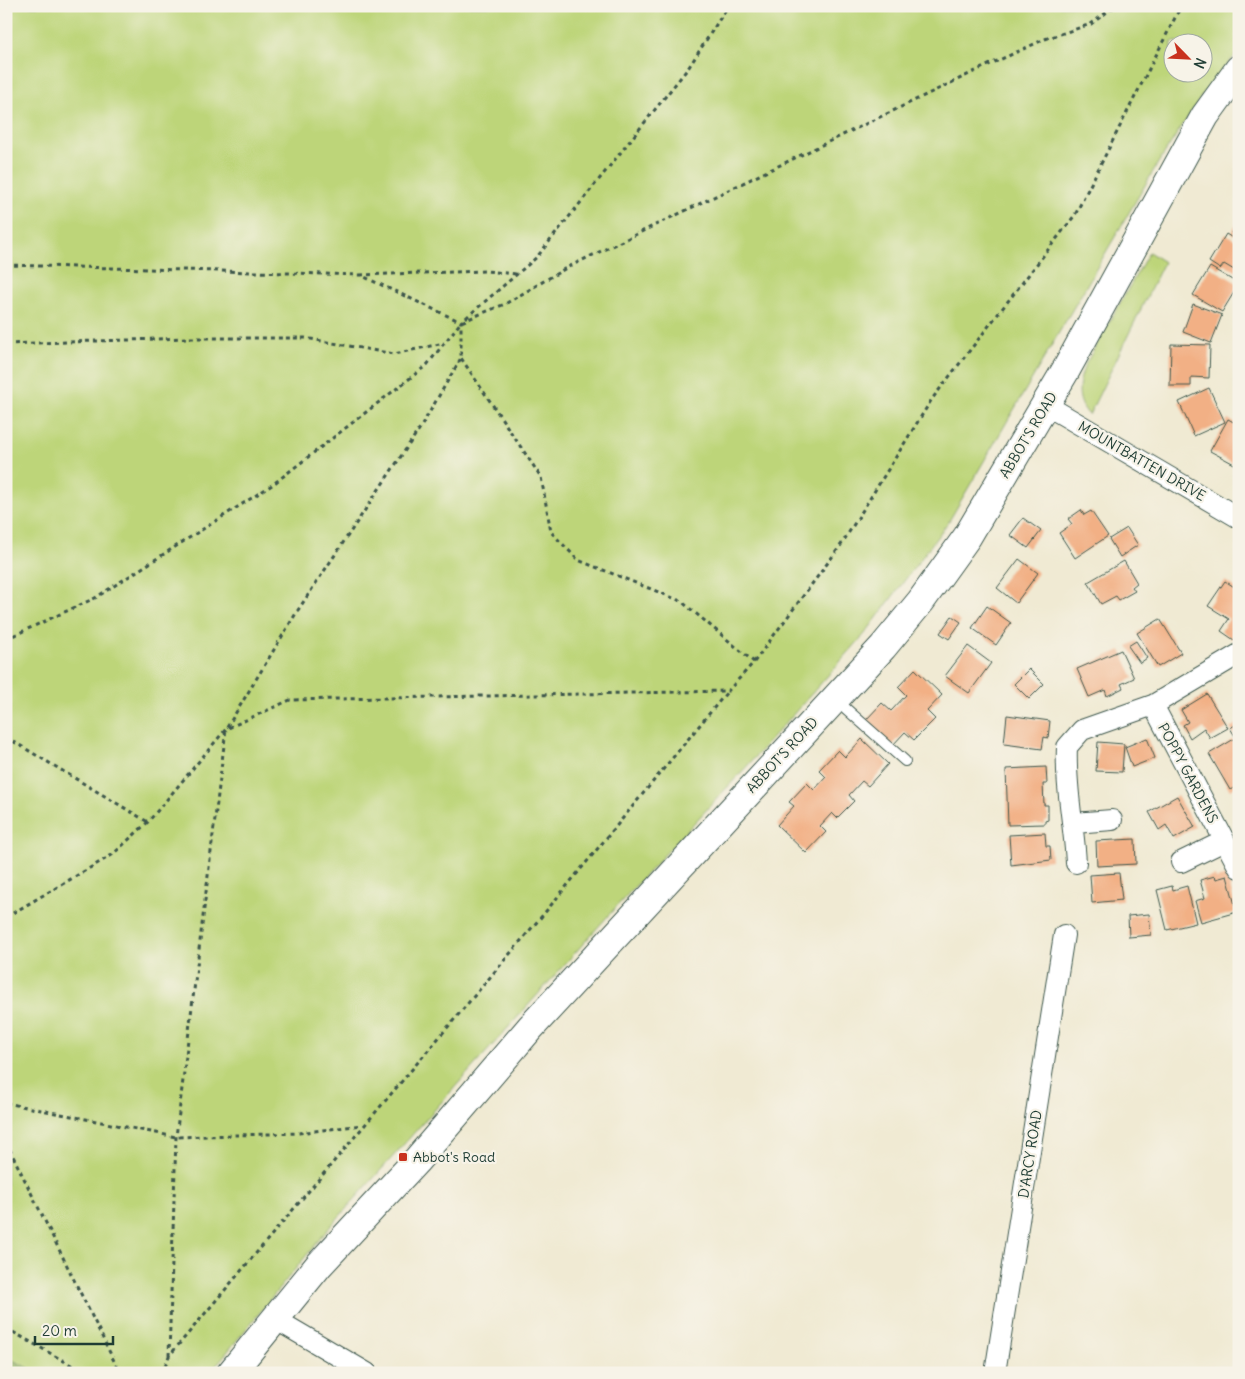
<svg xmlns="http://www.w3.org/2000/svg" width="1245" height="1379" font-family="Delius,sans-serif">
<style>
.green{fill:#bdd579;stroke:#6e8956;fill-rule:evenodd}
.forest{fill:#96b669;stroke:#5a7a4e}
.building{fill:#f2b085}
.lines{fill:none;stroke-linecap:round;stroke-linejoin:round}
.lane-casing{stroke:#3e574c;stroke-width:12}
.street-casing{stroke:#3e574c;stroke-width:22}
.secondary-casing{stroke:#3e574c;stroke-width:30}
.path{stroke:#3e574c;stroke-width:3;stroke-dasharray:4 4;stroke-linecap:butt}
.lane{stroke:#fff;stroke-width:10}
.street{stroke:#fff;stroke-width:20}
.secondary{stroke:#fff;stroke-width:28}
.poi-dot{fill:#c8321e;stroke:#f7f3e8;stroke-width:2}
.labels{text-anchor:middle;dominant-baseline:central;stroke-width:4.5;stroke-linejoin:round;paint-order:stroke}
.street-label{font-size:14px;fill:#1f3d34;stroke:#f7f3e8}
.poi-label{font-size:14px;fill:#1f3d34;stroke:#f7f3e8;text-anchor:start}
</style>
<rect width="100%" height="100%" fill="#f7f3e8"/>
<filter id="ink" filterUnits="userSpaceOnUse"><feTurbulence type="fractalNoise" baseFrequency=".02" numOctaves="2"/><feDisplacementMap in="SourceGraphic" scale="10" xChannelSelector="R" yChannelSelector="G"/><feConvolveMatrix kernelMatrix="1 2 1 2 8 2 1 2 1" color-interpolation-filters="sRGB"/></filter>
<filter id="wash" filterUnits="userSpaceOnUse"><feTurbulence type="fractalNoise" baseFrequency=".0096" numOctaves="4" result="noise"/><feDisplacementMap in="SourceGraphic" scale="20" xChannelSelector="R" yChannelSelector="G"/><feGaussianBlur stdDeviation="1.12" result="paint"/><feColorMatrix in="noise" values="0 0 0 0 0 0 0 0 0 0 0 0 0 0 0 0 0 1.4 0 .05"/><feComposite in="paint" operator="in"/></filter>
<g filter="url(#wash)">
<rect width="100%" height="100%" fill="#f0ead3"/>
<!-- green -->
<path class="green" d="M6,6H1239V51L1205,91L1158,163L949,521L864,635L749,764L616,907L329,1228L210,1373H39L6,1357ZM1172,42H1202V72H1172Z
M1149,252L1164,262L1089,415C1075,400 1078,383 1085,365Z"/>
<!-- forest -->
<path class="forest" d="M6,1357L39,1373H6Z"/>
<g id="blocks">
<!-- building -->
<path class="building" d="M1239,221V237L1231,233Z
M1226,234L1239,242V273L1224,264L1220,269L1209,262Z
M1210,267L1239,284L1222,312L1193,295Z
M1193,304L1222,315L1211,343L1183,332Z
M1171,344L1210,345L1209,378L1191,377V386H1170Z
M1209,388L1225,422L1194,436L1179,402Z
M1228,419L1239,425V460L1236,465L1210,451Z
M1081,510L1084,515L1091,511L1108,536L1075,558L1059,533L1072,524L1068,519Z
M1023,518L1041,531L1028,548L1010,535Z
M1127,528L1138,545L1120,557L1109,539Z
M1019,559L1038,573L1016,603L997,588Z
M1124,561L1137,583L1132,587L1135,591L1119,600L1116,596L1101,604L1088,582Z
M1225,581L1239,590V633L1234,640L1221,631L1229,619L1208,606Z
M987,606L1011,623L996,645L972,628Z
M952,616L961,622L949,639L940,633Z
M1160,619L1181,653L1158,667L1137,633Z
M1136,641L1147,658L1140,663L1128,646Z
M968,646L991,663L969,693L945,676Z
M1121,650L1134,678L1121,684L1123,688L1107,696L1105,690L1089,697L1077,669Z
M915,669L942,695L927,711L935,719L914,740L905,732L892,746L865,721L882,703L891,711L906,695L898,687Z
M1029,669L1044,684L1029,699L1014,684Z
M1207,694L1228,728L1210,738L1204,728L1190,738L1183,725L1188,722L1181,710Z
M1007,715L1050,721L1048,738L1044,737L1042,749L1004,744Z
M1239,723V733L1235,736L1230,728Z
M1147,738L1155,758L1132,767L1125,747Z
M862,739L888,764L868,786L862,781L849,795L854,801L837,818L832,813L820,826L826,832L806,853L777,825L794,806L789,802L807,783L814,790L826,777L819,770L838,750L845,757Z
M1234,739L1239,747V785L1230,790L1209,754Z
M1098,742L1124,744L1122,772L1096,771Z
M1046,767L1047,784H1043L1044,805H1048V820L1045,821V824L1008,825L1006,769Z
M1177,796L1195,827L1174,839L1166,825L1159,830L1149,812Z
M1045,833L1046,846H1050L1051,860L1011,865L1009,835Z
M1135,839L1136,864L1097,866L1096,841Z
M1119,873L1122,900L1092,903L1090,875Z
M1215,876L1216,879L1227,876L1237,912L1201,922L1195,901L1205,898L1200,880Z
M1172,886L1173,890L1187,886L1196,923L1167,930L1157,890Z
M1149,914L1151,935L1129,937L1128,916Z"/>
</g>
</g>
<g filter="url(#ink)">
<use href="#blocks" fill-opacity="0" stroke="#3e574c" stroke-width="1"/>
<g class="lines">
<!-- lane casing -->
<g class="lane-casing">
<path id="lane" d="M835,699L905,761"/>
</g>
<!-- street casing -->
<g class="street-casing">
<path id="street" d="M1046,405L1239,518
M1239,654L1153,705L1239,868
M1074,823L1112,820
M1181,862L1224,841
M1076,863C1074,824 1065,787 1067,747L1082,730L1153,705
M275,1319L367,1373
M995,1373L1064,935"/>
</g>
<!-- secondary casing -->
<g class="secondary-casing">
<path id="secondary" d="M231,1373L319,1265L417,1160L530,1028L883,647L921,601L967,537L1067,368L1205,116L1239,69"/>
</g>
<!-- path -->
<path class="path" d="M6,265L360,275L461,322
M360,275L486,271L516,274
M6,344L188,338H305L394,354L444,343
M6,639L95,598L272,485L427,365L461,322L505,304L566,268L982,68L1045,39L1091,24L1115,6
M754,662L841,545L932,399L1075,215L1181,6
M6,737L148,822
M6,917L112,855L148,822L226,729L290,700L728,691L754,662L681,601L578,560L551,532L541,477L461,358
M6,1103L176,1137L299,1133L362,1125
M6,1142L120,1373
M6,1328L85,1373
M169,1356L176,1137L226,729L298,610L422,425L461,358V322L537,257L689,67L728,6
M162,1373L169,1356L547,910L727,692"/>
<!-- lane -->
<use href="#lane" class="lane"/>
<!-- street -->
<use href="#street" class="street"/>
<!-- secondary -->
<use href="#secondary" class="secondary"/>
</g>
</g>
<!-- markers -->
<rect class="poi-dot" x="398" y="1152" width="10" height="10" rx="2.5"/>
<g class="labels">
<!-- street labels -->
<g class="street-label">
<text transform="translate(1028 435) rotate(-59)">ABBOT'S ROAD</text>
<text transform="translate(1142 461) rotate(30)">MOUNTBATTEN DRIVE</text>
<text transform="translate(782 755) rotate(-47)">ABBOT'S ROAD</text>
<text transform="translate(1188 773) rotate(62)">POPPY GARDENS</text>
<text transform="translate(1030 1154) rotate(-81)">D'ARCY ROAD</text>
</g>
<!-- poi labels -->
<g class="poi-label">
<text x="413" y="1157">Abbot's Road</text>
</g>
</g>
<!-- margin -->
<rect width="1245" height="1379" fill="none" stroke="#f7f3e8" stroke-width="25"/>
<!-- north arrow -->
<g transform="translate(1188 58) rotate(114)"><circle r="24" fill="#f7f3e8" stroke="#a1aaa0"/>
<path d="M0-4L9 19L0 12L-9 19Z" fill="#c8321e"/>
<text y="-8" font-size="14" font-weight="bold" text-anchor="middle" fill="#1f3d34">N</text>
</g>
<!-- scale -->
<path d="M35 1336v8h78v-8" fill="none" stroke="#1f3d34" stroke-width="2.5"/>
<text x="42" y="1336" font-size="15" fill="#1f3d34" stroke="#f7f3e8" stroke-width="4" paint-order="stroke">20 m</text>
</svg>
